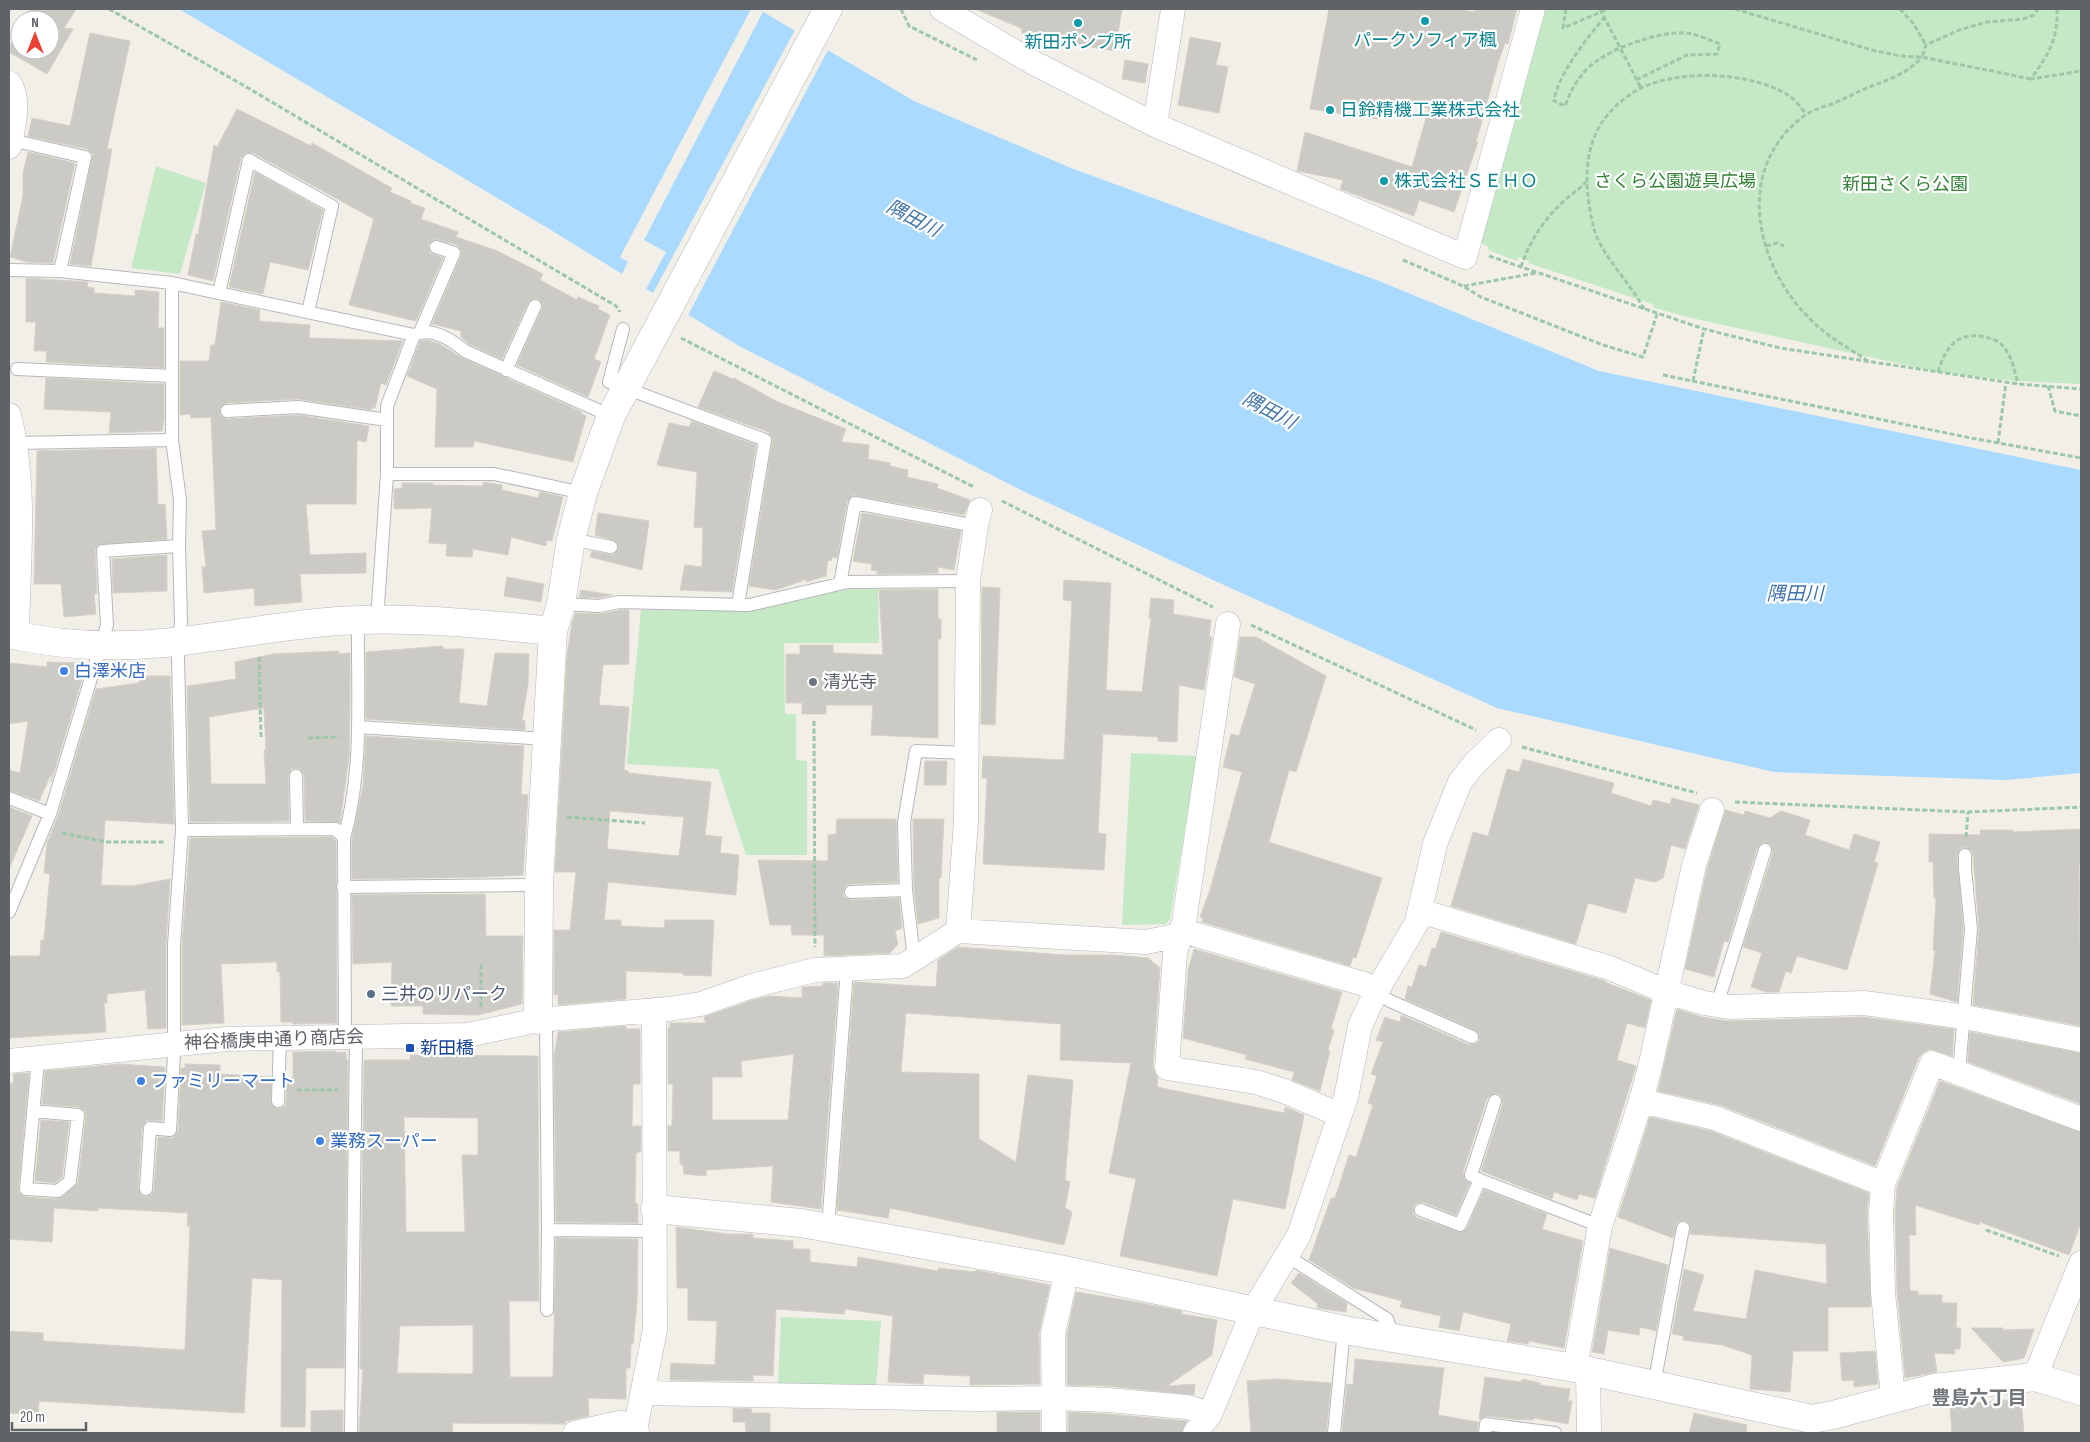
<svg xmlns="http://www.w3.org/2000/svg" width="2090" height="1442" font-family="'Sofia Sans Condensed','Noto Sans JP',sans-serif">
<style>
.green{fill:#c5e8c5}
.water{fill:#aadaff}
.pier{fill:#f1efe8}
.building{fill:#cccac5;stroke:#d6d1c6;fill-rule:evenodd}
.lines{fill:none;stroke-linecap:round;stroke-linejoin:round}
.service-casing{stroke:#b5b8bc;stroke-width:14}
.minor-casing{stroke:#b5b8bc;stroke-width:25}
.tertiary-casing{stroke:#b5b8bc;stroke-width:29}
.path{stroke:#9cc7a9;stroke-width:3;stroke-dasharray:5 2.5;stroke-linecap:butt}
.service{stroke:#fff;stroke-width:12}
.minor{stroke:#fff;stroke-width:24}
.tertiary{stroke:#fff;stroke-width:28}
.culture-dot{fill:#0f9aa8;stroke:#fff;stroke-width:2}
.shop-dot{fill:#3f7fe0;stroke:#fff;stroke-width:2}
.worship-dot{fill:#6b7280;stroke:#fff;stroke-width:2}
.service-dot{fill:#5c6f8a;stroke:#fff;stroke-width:2}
.transit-dot{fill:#1a4fb4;stroke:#fff;stroke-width:2}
.labels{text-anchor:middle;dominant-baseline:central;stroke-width:4.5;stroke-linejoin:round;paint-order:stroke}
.culture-label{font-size:18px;fill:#0d838f;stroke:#fff}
.park-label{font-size:18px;fill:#348238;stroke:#fff}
.shop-label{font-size:18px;fill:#366cbe;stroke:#fff;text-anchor:start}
.worship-label{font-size:18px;fill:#5b616d;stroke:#fff;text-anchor:start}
.service-label{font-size:18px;fill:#4e5e75;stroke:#fff;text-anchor:start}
.street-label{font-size:18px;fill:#5f6368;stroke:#fff}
.transit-label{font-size:18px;fill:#164399;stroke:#fff;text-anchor:start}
.water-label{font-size:19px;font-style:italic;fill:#4174aa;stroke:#fff}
.neighbourhood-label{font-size:19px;font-weight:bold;fill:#70757a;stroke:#fff}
</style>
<rect width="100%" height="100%" fill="#f1efe8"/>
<!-- green -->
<path class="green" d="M1546,9H2081V384L2017,381L1938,372L1687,317L1655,308L1652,304L1528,263L1529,261L1519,257L1517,261L1488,250L1489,247L1480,243Z
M156,166L206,183L180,274L131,268Z
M878,586L879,643H784L785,714H796V760L807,761V855H746L718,769L627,764L641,610L750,611L831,591Z
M1131,753L1197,756L1170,919L1166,924L1122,925Z
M781,1317L881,1321L876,1388L778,1387Z"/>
<!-- water -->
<path class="water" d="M179,9H758L914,101L1071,168L1379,281L1599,371L2081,470V773L2006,780L1774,772L1497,708L1215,581L1023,491L739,346L546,227Z"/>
<!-- pier -->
<path class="pier" d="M751,9L764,10L644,240L666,252L645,291L621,276L628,262L620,257Z
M796,28L829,48L687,317L652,295Z"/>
<!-- building -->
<path class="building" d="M30,9H76L64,28L73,29L47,74L9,52V47L20,27V50H50V20H24Z
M975,9H1122L1115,51L1033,38L1034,34L1022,33L1021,28Z
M1329,9H1458L1474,12L1475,9H1517L1508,44L1505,43L1498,63L1476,142H1478L1454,212L1419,200L1414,216L1340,189L1343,180L1297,171L1305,132L1412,167L1429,108L1383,99L1378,119L1310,109Z
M90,33L130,41L107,149H112L91,266L70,264L93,154L87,149L28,136L32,118L70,126Z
M1190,37L1221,43L1216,65L1228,67L1219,113L1178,105Z
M1125,60L1148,64L1145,83L1122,79Z
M237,109L311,146L312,143L392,188L390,192L411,201L410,203L425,208L421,219L458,232L456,237L495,250L543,274L540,280L577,300L578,297L599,306L598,309L610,315L594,359L601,362L588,397L517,365L542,309L543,305L539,299L534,298L528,303L502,359L469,344L461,337V331L432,324L461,256L462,251L457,245L435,239L428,244L430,253L443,258L416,321L349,305L374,219L253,153H245L241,158L213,281L188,275L196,234L198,235L214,145L217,147Z
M28,152L75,163L53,263L27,262L10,257L23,196V173Z
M255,172L323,210L308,270L270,262L263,294L229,287Z
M26,278L88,282L87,287L94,288V293L135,296V290L159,292L158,328H164V368L46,362L47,351H34L36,322H26Z
M221,302L260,310L259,321L310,325L309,338L403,341L386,385L381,383L375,408L372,407V410L298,399L227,403L220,408V415L227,419L298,415L369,426L366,442L357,440L356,504H306L310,555L366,553V573L300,574L302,602L255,606L254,588L204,593L202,567H206L202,531L216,530L211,417L191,418L190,414L180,415V361H209L211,345H215Z
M427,340L438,343L462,358L582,412L581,414L586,416L573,462L474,441L473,447H435L437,389L407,376L420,341Z
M714,371L733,379L734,378L778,402L846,429L841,442L869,445L868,459L890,463V466L908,470L907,477L938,484L937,488L970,500L964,515L853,495L847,502L837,558L832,557L831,561L828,560L826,576L806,582L807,579L776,590L749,586L773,438L768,432L698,407Z
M46,378L164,384V420L162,431L109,433L111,412L44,409Z
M692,421L756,445L732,592L680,590L685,565L702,567L703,528L694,527L697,472L657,465L669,423L689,427Z
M156,448L158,505L165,504L167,539L98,545L95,551L97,593L94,594L96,614L64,617L61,584H34L37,451Z
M483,482L502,485V490L538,498L540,492L563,497L552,541L547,540L546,546L511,537L508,555L473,549L472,557L446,556L447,544L429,543L432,508L394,509V489L402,488V483H433V485L483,486Z
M598,513L649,521L642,570L590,557L592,551L613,555L619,548L616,541L595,535Z
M862,513L961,531L954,570L938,567V573L877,574V571L871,570L872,564L853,561Z
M167,555V591L113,593L112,559Z
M507,577L544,584L541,602L504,596Z
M1064,580L1111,583L1106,690L1142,692L1151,618H1149L1151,598L1174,600L1173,614L1211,620L1209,637H1212L1204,690L1179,685L1177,742L1158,741V737L1103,734L1098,833L1106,834L1104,870L983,864L987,778H982L983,756L1064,760L1072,601L1063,600Z
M982,587L1000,588L995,725L981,724Z
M938,589V619H941V639H938V738L871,735L873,705H826V714H802V703H786V654H800V645H833V653L883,655L879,590Z
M581,590L612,595L598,598L579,597Z
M620,610H629V664L603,665L599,705L629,707L624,770L628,771V773L711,782L705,835L722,837L720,853L739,855L736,895L608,882L604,920H621V926L664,928L665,920H714L711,976L683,975V973L626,971V999L558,1005V994L554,995V930H570L576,872H555L567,655L572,623L575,613L599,614ZM610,811L684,817L679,856L607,849Z
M1240,637H1256L1326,676L1296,772L1289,770L1269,842L1382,878L1356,958L1353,957L1350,966L1202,922L1203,918L1200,917L1210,890L1242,772L1223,767L1231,734L1239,736L1255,684L1234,677Z
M443,646V649H464L459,703L487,706L495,653L529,654L528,684L522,720L525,721V730L366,719V652Z
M339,651V654L350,653V702L349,757L340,822L305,821L304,775L300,769L296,768L291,769L288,776L289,821L190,822L187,686L236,679L235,662L273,654ZM264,708L266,750H264L266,784H211L209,717Z
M47,662L84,663L83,676L51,782L52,772L39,801L9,790V770L20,773L28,721L9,724V663L47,667Z
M139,676H170L174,824L105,820L101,885L132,886L170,879L166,944V1028L148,1029L145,990L107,994V1003H104L106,1032L9,1038V956H40L41,940H44L50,874L44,873L47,843L58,816L96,689L139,683Z
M366,736L524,746L521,794L528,795L523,875L485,877L352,879V839L363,786Z
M1523,759L1614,783L1611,793L1651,806L1653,800L1670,804L1672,798L1699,805L1685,849L1671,845L1663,878L1655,882L1635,878L1626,913L1588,903L1576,944L1451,906L1473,832L1488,836L1507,769L1519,772Z
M925,761H947L946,785H924Z
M9,807L32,816L9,869Z
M1725,810L1744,815L1745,811L1770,818L1781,811L1810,820L1805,835L1849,850L1854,834L1880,842L1874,862L1878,863L1847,970L1797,956L1791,973L1786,971L1779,992H1766L1751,987L1762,953L1743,947L1773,852L1771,845L1764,842L1757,848L1728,942L1724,941L1714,977L1685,969L1707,869Z
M837,819H896L898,882L851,884L846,885L843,892L844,897L851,900L899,898L902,928L895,931L898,944L890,953L824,956V935H792L791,925H770L758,860L828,861V835L836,834Z
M913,819H944L941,878H939V918L918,924L914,889Z
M2081,829V865H2079L2081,1026L1973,1005L1979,928L1973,855L1972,851L1965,847L1961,848L1957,855L1963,929L1957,1002L1930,994L1935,951L1933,950L1936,898H1934L1933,862H1929V834L1980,835V830H2013V832Z
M332,837L336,841L337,1023L293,1024V1022H281L280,972H277V962L221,964L224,1023L182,1025V945L190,838Z
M485,894L486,936H523L522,1004L478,1015L423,1014V1006H391L392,962L353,964L352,895Z
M1441,932L1605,981L1607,983L1651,1000L1645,1028L1627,1023L1617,1060L1636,1066L1595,1198L1579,1194L1577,1200L1554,1192L1552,1199L1481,1171L1503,1103L1501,1095L1494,1093L1487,1098L1463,1172L1464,1179L1470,1183L1456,1215L1423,1202L1416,1203L1413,1208L1414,1215L1418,1218L1462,1233L1467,1228L1484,1190L1547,1214L1542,1229L1583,1241L1564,1348L1529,1341L1528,1344L1507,1341L1511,1324L1463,1312L1459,1331L1439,1327L1441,1316L1400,1307L1402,1301L1353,1288L1309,1260L1331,1198H1335L1349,1155L1356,1157L1373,1105L1368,1103L1377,1076L1371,1074L1383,1042L1376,1040L1385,1017L1400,1022L1401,1015L1469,1045L1476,1044L1480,1040L1479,1033L1475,1030L1405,999L1408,986L1412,987L1419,965L1426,967L1432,948L1435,949Z
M958,947L1065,955H1113L1148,958L1160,968L1153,1067L1158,1078L1157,1087L1284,1113L1285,1107L1304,1115L1285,1209L1233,1199L1217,1276L1120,1256L1136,1179L1109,1173L1131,1063L1060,1060L1061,1024L906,1013L901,1072L979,1074V1139L1016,1162L1028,1075L1073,1080L1065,1180L1070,1182L1065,1208L1072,1212L1064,1245L890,1208L888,1218L837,1210L854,982L936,987L938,960Z
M1194,949L1342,992L1331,1029L1334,1030L1328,1050L1330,1051L1320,1091L1292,1080L1294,1072L1245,1059L1247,1055L1183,1038L1188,971Z
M823,983H838L821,1209L771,1202L773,1166L706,1170V1176L684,1174L683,1165L680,1164V1151H668V1126H672L673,1084H668V1028H670V1023H706L704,1017L756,999L770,996L802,998V987L823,986ZM794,1054L788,1120H712V1077H742L741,1061Z
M1677,1009L1702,1017L1728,1021L1863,1017L1954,1029L1952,1056L1930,1049L1924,1052L1919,1057L1875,1166L1720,1105L1658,1091Z
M626,1026V1029H640V1084H633L632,1126H641V1151L636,1153L635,1203L638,1204V1223L556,1222L554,1056L558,1032Z
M1970,1032L2081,1053V1104L1968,1062Z
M336,1051V1053L346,1052V1060H348L344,1368H306L305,1427H281L282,1280L252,1278L244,1413L39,1401L38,1415L9,1413V1331L43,1333V1341L185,1350L190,1226H187L188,1213L98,1208V1211L54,1208L52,1242L9,1239V1083L13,1084L14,1074L29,1073L18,1192L25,1197L57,1199L63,1197L78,1183L86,1115L85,1111L79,1107L42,1104L45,1071L119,1064L165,1067L162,1121L147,1120L142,1127L138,1188L141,1195L146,1197L152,1194L154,1190L158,1137L173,1138L178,1131L181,1068H185V1064L220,1065V1074L271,1077V1104L278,1109L285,1106L286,1102L287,1078H293V1052Z
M410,1055L538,1056L539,1301H509L510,1377H553L556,1238L638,1239L637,1302L633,1344H631L630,1368H626V1399L588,1398L589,1416L566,1421L565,1424L453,1423L452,1433H359L363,1369H360L364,1060H410ZM404,1117L478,1118V1155H462L465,1232H406ZM473,1325V1374L397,1373L400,1326Z
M1940,1081L2081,1132V1223L2069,1255L1980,1222L1979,1225L1915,1205L1916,1235H1909L1910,1291H1918V1295H1942V1303H1957L1956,1328H1961L1960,1349H1955V1354L1934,1353L1937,1372L1905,1378L1897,1291L1895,1212L1897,1187Z
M1650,1117L1711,1131L1869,1193L1867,1212L1871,1307H1828V1351H1793L1790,1392L1750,1389L1752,1355L1722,1345L1683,1340L1684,1336L1672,1334L1684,1269L1704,1275L1693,1311L1746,1319L1755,1270L1827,1284L1826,1244L1690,1234V1225L1684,1220L1677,1223L1673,1238L1618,1217Z
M41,1120L69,1122L62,1177L55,1183L35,1181Z
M676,1227L727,1234H753V1238L793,1241V1249H810V1262L857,1267L858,1257L938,1271V1268L975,1272L976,1270L1050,1285L1039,1333L1040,1384L970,1385V1376L924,1374L923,1384L888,1382L893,1316L845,1309L844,1314L776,1309L773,1376L753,1375V1381L670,1380L671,1363L715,1365L717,1321L688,1320V1288H677Z
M1610,1248L1668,1265L1656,1331L1640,1327L1639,1335L1608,1330L1604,1354L1592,1352Z
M1299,1273L1347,1303L1346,1312L1317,1308L1318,1304L1291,1283Z
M1076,1292L1136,1302L1182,1311L1181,1314L1217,1320L1212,1355L1167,1386L1195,1384L1194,1395L1109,1386L1067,1385V1334Z
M1971,1328H2003V1330L2034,1329L2024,1358L2003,1362Z
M1875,1351L1878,1384L1854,1387V1380L1842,1381L1840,1353Z
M1355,1359L1444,1368L1438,1415L1478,1422L1477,1433H1342L1347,1384L1353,1385Z
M1485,1377L1521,1382L1523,1379L1540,1383V1385L1570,1389L1568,1401H1572L1568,1424L1534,1418L1533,1420L1521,1419V1420L1487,1416L1479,1419Z
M1277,1379L1331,1383L1326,1433H1251L1247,1381Z
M2021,1399L2024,1433H1952L1950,1405Z
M733,1408L752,1409L751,1413H770V1433H746L745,1422H733Z
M343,1410V1433H311V1411Z
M997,1412H1040V1433H997Z
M1068,1412L1107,1414L1187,1421L1182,1433H1068Z
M1694,1413L1747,1425L1746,1433H1689Z"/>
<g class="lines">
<!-- service casing -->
<g class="service-casing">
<path id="service" d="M20,142L85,157L60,271
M9,270L60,271L172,283L414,335C432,326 452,340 465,351L611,416
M219,293L249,160L332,206L308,312
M623,329L609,382L765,440L738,605
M420,332L454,253L436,247
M17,369L172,376
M506,370L535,306
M227,411L298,407L387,420
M16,443L172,440
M387,474H494L583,493
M571,539L611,547
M840,584L855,503L976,526
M561,604L599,606L619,602L749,605L848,582L968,581
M377,620L387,474V406L414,335
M358,727L546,739
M296,776L297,829
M9,798L50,814
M182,830L336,829L344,838
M343,887L539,885
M851,892L906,890
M9,912L50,814L107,625L103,551L179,546
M914,959L906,890L904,822L916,751L967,753
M1376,992L1390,1001L1472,1037
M1717,1005L1765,850
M546,1019L548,1230
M345,1037L344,838C364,768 357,692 358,620
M1959,1072L1971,929L1965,869V855
M278,1101L280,1038
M33,1111L78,1115L70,1181L58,1191L26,1189L38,1060
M1480,1180L1471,1175L1495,1101
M146,1189L150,1128L170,1130L174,1054V945L182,830L178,658L181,621L179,546L180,500L172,440V283
M1421,1210L1460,1225L1480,1180L1600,1226
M828,1228L847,969
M1287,1256L1387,1319L1394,1338
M547,1310L548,1230L656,1231
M1654,1385L1683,1228
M351,1433L356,1037
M1334,1433L1344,1330
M1485,1433L1486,1424L1555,1433"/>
</g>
<!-- minor casing -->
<g class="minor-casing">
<path id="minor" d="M942,9L1032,62L1155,125L1465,257L1533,9
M9,83C21,99 13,129 9,147
M1155,125L1173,9
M9,415C27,487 18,563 17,636
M1228,624L1184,922L1175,953L1167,1068L1256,1082L1284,1091L1340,1115
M1420,911L1610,968L1667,992L1704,1003L1730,1007L1864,1003L1965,1017L2081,1040
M958,931L966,821L968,581L976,526L980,510
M9,1061L227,1039L468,1035L538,1020L669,1009L701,1004L752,986L815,970L903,966L958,931L1146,942L1190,933L1364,984L1376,992
M1641,1101L1715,1118L1883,1184
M1575,1368L1600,1226L1641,1101L1651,1063L1694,865L1712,810
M1588,1370L1589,1433
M2035,1377L2081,1263
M644,1393L977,1399L1054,1398L1108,1400L1187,1407L1210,1414
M1893,1398L1883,1292L1881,1212L1883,1184L1932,1063L2081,1119
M575,1433L619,1423L636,1425
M637,1433L636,1425L655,1330L654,1010
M1054,1433L1053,1333L1067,1271
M1195,1433L1210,1414L1253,1311L1299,1235L1346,1097L1360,1026L1376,992L1417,922L1435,844L1460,782L1475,763L1499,740"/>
</g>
<!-- tertiary casing -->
<g class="tertiary-casing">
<path id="tertiary" d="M9,634C65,647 125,648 183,641C234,635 285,625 337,621C409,616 482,624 553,631
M538,1020L539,885L553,631L561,604L571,539L583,493L611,416L828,9
M655,1209L801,1223L1059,1269L1344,1330L1575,1368L1812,1419L1833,1415L1934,1388L2035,1377L2081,1391"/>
</g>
<!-- path -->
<path class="path" d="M109,9L243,85L616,306L620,312
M901,9L909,26L977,60
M1566,9L1563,28L1608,9
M1600,9L1641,88
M1735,9L1872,50L1900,56L1921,57
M1900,9L1913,23L1926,45
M2057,9C2058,41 2048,54 2031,79L2081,71
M1605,17C1588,36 1557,76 1554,101L1565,106C1570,92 1576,81 1586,70C1606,49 1658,31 1686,33C1697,34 1709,40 1720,44L1717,54L1687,55L1636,80
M2031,79L1922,57L1926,45L1959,30L1987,22L2023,19L2034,15L2038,9
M1766,246L1777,243L1784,246
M1489,256L1704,329L1780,348L2018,384L2081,389
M1403,260L1463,286L1481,297L1603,345L1643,357L1657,314
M1521,267C1530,240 1545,218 1566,199C1573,193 1580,189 1586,182
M1464,286L1536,273
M1644,309C1631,284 1600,253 1594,229C1586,197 1582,159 1598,129C1606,113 1625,96 1641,88C1682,69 1750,72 1788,95C1795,99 1801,108 1806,114
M681,338L974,487
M1868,361C1849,348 1828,337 1812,321C1755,267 1733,168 1804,116C1812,110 1823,107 1832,104C1844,99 1855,93 1867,88C1887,80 1907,74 1922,57
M1938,372C1945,349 1956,331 1984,337C1990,338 1997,340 2002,345C2012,355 2014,370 2018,384
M1663,375L1971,438L2081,458
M1693,381L1704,329
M2048,386L2055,411L2081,416
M1998,443L2006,382
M1002,501L1213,607
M1251,625L1476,730
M259,657L261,737
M814,721L815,947
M308,738L339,737
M1522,747L1697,793
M1735,802L1968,812L2081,807
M567,817L645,823
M62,833L106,842H164
M1966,837L1968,812
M481,1007V963
M297,1090H338
M1986,1230L2059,1256"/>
<!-- service -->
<use href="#service" class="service"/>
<!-- minor -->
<use href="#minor" class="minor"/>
<!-- tertiary -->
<use href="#tertiary" class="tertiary"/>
</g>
<!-- markers -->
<g class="culture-dot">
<circle cx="1425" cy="21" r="5"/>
<circle cx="1078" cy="23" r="5"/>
<circle cx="1330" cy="110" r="5"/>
<circle cx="1384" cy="181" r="5"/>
</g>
<g class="shop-dot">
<circle cx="64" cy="671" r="5"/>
<circle cx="141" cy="1081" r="5"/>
<circle cx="320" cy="1141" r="5"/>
</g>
<circle class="worship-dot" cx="813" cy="682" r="5"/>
<circle class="service-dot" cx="371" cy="994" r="5"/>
<rect class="transit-dot" x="405" y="1043" width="10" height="10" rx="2.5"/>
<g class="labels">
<!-- culture labels -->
<g class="culture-label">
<text x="1425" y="40">パークソフィア楓</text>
<text x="1078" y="42">新田ポンプ所</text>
<text x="1340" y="110" text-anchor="start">日鈴精機工業株式会社</text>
<text x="1394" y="181" text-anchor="start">株式会社ＳＥＨＯ</text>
</g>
<!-- park labels -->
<g class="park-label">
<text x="1675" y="181">さくら公園遊具広場</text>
<text x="1905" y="184">新田さくら公園</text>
</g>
<!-- shop labels -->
<g class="shop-label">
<text x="74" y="671">白澤米店</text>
<text x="151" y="1081">ファミリーマート</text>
<text x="330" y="1141">業務スーパー</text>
</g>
<!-- worship labels -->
<g class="worship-label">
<text x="823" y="682">清光寺</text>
</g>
<!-- service labels -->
<g class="service-label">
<text x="381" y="994">三井のリパーク</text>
</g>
<!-- street labels -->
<g class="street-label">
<text transform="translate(274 1040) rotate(-2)">神谷橋庚申通り商店会</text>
</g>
<!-- transit labels -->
<g class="transit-label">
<text x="420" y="1048">新田橋</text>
</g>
<!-- water labels -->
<g class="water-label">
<text transform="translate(913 219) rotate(28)">隅田川</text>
<text transform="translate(1269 411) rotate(28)">隅田川</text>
<text x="1795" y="594">隅田川</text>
</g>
<!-- neighbourhood labels -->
<g class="neighbourhood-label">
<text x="1979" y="1398">豊島六丁目</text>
</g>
</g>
<!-- border -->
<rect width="2090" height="1442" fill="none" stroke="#5f6368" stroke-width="20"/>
<!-- north arrow -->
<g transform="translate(35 35)"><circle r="24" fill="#ffffff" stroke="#bfc1c3"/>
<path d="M0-4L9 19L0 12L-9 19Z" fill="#ea4335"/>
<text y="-8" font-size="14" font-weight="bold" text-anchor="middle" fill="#5f6368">N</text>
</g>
<!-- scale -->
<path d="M12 1422v8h74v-8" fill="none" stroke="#5f6368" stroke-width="2.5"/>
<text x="20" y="1422" font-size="15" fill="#5f6368" stroke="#ffffff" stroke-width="4" paint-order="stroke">20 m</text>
</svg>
